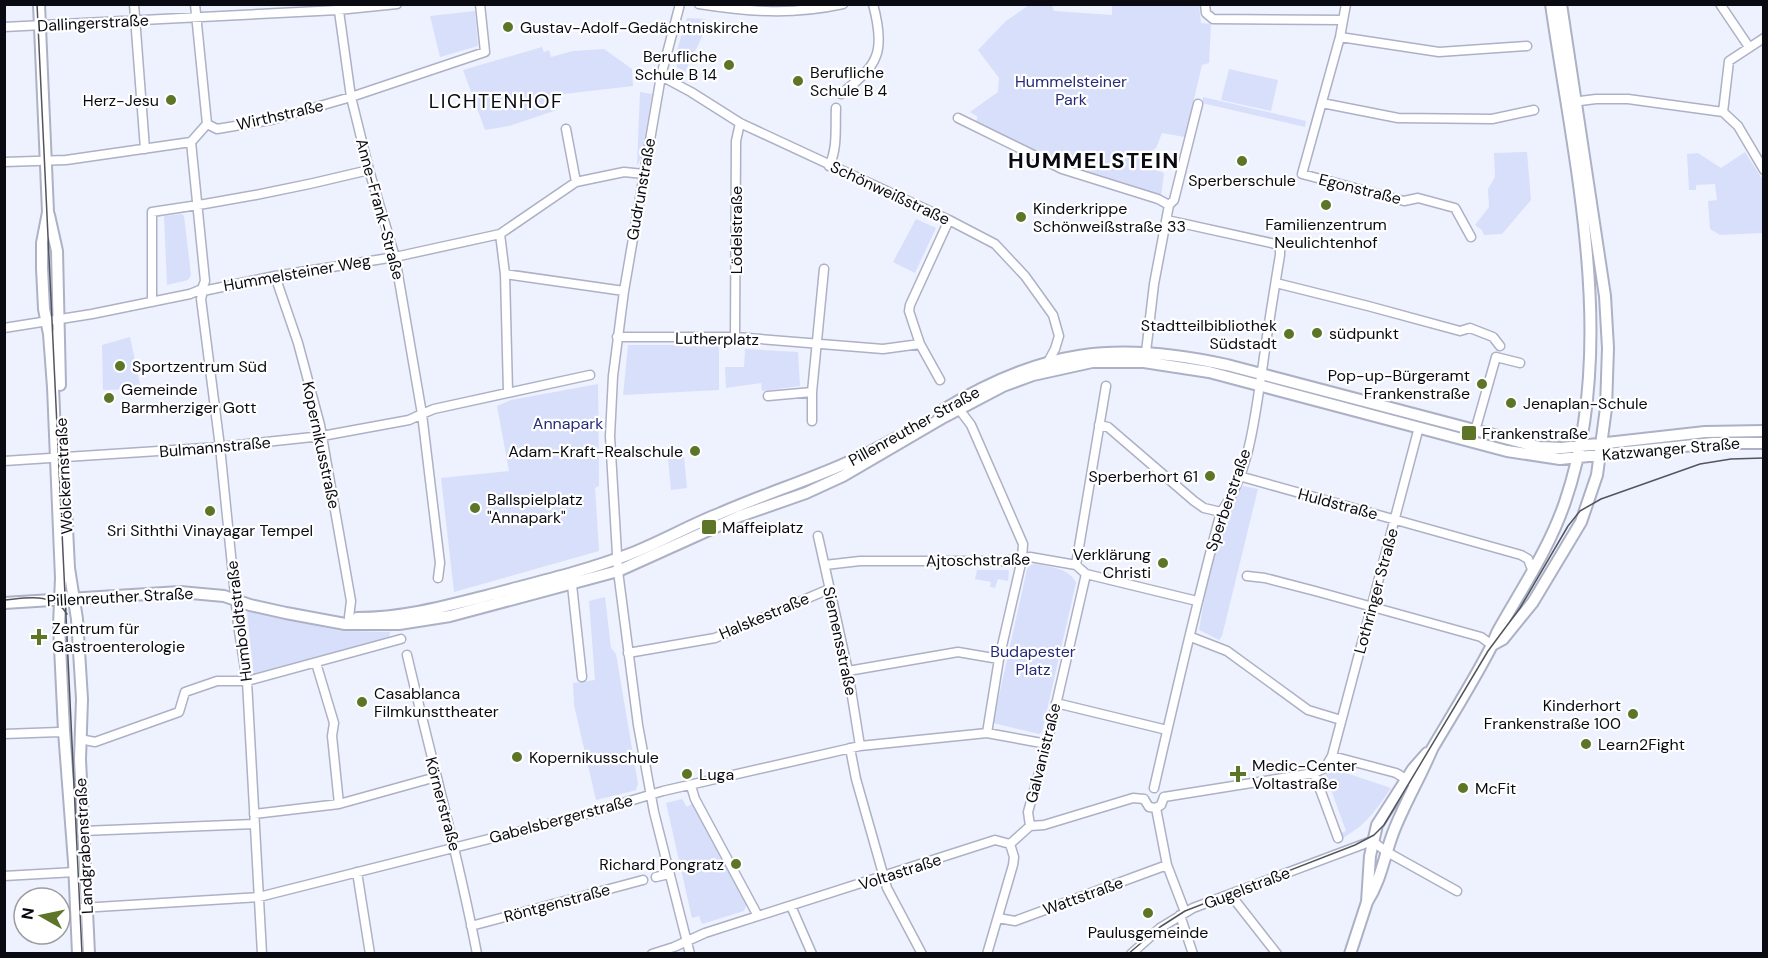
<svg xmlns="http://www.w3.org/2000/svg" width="1768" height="958" font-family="'DM Sans',sans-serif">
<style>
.green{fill:#d8dffb}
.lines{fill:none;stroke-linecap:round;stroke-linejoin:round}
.minor-casing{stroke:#acb1c5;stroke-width:11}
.major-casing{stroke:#acb1c5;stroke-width:14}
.minor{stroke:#fff;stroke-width:8}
.major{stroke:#fff;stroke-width:10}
.tram{stroke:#53555e;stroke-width:1.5}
.poi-dot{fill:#5c7527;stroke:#fff;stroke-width:2}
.labels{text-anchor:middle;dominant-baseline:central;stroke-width:4.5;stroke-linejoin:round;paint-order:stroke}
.street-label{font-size:16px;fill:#0a0b12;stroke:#fff}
.poi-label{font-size:16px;fill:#0a0b12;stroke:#fff;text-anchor:start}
.park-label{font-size:16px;fill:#272b77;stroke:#fff}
.quarter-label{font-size:20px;letter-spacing:1.5px;fill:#0a0b12;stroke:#fff}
.district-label{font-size:22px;font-weight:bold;letter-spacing:1.5px;fill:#0a0b12;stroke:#fff}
</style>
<rect width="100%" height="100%" fill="#eef1fe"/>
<!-- green -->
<path class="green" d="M1029,5H1052L1054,11L1112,15V5H1199L1201,23L1211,24L1209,63L1202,65L1185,137L1162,133L1156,148L1145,156L1142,165L1164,173L1161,196L1081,171L975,123L978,117L970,112L998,92L999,78L978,50L1006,21Z
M475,11L478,46L440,57L430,16Z
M687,18L705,19L702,37L685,72L677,67V50Z
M542,47L544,52L549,50L551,57L573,51L604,49L632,69L633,86L555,95L557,110L509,126L485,130L463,70Z
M1229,69L1278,80L1271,111L1221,100Z
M640,92L652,94L641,158L637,166Z
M1203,97L1306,121L1305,127L1202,103Z
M1527,152L1531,200L1502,234L1484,235L1482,230L1475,225L1489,207L1488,189L1495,177L1494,153Z
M1745,152L1763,180V233L1720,235L1710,229L1708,201L1717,200L1715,184L1696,185V190H1689L1687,154L1698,153L1721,168Z
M182,214L184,216L191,275L188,280L167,285L164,216Z
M916,219L936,228L915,273L893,262Z
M130,337L141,389L103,390L102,345Z
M628,345H719V390L623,395Z
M745,349L798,352L800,386L762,391L761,383L726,388L725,367H744Z
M598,384L599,486L595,488L599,551L454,592L441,478L509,471L497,406L511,400Z
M684,457L687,488L671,490L668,459Z
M1243,486L1258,489L1222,636L1219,640L1199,630L1205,595L1222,528L1238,488Z
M1036,564C1050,567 1070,568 1076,583L1042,732L1039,734L993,723L1027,569L1030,565Z
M977,570H1008L1009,572L1008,581L998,579L995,588L990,587L991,582L975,579Z
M605,597L611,648L616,654L638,784L636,790L633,791L596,800L574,705L573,683L595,680L589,601Z
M247,611L341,631L390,632L389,638L254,677Z
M1331,768L1391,788C1376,810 1367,824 1343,838L1341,833L1346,831L1325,773Z
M682,799L687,807L693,803L747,903L744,911L702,924L699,916L692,918L666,803Z"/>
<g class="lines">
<!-- minor casing -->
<g class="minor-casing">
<path id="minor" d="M134,4L145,149
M195,4L207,124
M680,4L661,76L624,291L613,376L610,436L618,571L638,725L654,812L690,954
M699,4C750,12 792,15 843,4
M1205,4L1206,13L1213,19L1343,20
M1346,4L1340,37L1302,174L1404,201L1418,198L1455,208L1471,237
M1720,4L1749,47
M4,27L338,10L397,4
M1340,37L1439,52L1527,46
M661,76L691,92L740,123L949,220L995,244L1025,276L1053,315L1059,336L1055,349L1048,362
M841,94C853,84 871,71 876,56C882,41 877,19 873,4
M1572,102L1596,99H1628L1723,112
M1322,103L1398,118L1492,119L1534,110
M1723,112L1729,61L1764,38
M1723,112L1738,126L1764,170
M958,118L1062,169L1158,199L1169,205
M207,124L217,129L271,120L351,97L485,52L480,4
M566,129L576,182
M191,142L205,281L202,289
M4,162L66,160L191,142L207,124
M829,166C838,148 835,127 836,108
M500,234L505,274L508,392
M505,274L624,291
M275,276L298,343L320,425L351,601L349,617
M1276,283L1368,306L1460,331L1470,328L1493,337L1500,346
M203,291L201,299L220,447L238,625L247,681L262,954
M203,291L275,276L395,257L500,234L576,182L624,172L644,174
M152,302V212C225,202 297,188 369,170
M4,328L92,314L190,294L202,289
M617,337H735L883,349L920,344
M735,337L736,141L740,123
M1146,352L1154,284L1169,205L1174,200L1198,104
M940,380L920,344L909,311L910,305L949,220
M768,396L812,392
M959,409L971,425L1023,544L1022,559L999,659L987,733
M812,421V392L824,269
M1099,425L1108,427L1194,501L1204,508L1221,512
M1475,431L1496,357L1520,363
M4,461L220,447L322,436L409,420L422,414L395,257L369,170L351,97L338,4
M1239,476L1521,555L1528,559L1533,572
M818,536L848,671L860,746
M825,565L860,561H1004L1030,557L1076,565L1086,574L1197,601
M1076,565L1106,386
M1247,576L1265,578L1315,591L1481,637L1492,645
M438,578L440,563L422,414L434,409L590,375
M572,585L582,677
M1191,637L1227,651L1308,710L1341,720
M628,653L715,638L829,589
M407,655C430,754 458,853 477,954
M316,663L334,723L332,736L339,804
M848,671L958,652L999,659
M1056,703L1167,730
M4,734L59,732L64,734
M80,739L95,742L179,712L185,692L217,681H247L401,639
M850,748L856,779L887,888L922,954
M1332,756L1419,427
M1314,773L1338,838
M691,786L695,799L758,916
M1154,788C1175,696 1196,604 1221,512C1251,471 1255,413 1263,364C1268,327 1274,291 1280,255V245L1167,220
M1164,797L1314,773L1325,768L1332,756L1396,773L1409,781
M1144,799L1149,807L1156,808L1161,805L1164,797
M1156,808L1167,865L1185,912
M254,814L339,804L436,777
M1030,826L1028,812L1047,744L1086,574
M83,831L254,824
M357,872L370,954
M4,876L75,872
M656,877L669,874
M1230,894L1277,954
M791,906L812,954
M81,908L259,897L576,817L663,791L860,746L987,733L1047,744
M1180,915L1193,954
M998,918L1015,921L1167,865
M471,926L643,880
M652,954L674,947L705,933L995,840L1010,844L1030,826L1044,825L1133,798L1144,799
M987,954L1013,865L1014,857L1010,844
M1131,954L1160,928L1193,908L1372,841L1387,852L1457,891"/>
</g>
<!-- major casing -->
<g class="major-casing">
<path id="major" d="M39,4L48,212L42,243V268L44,309L49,334L53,387L61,578L59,625L64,731L74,862L78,954
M49,215L57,251L60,385
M943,410C1042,350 1115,340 1227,365L1539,447L1562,448L1705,432L1764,431
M66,508L69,568L77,619L82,699L80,759L89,954
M4,603L180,592L224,596L250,605L286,613L345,624H399L450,616L618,571L740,516L806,493L843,476L944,417L1003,386L1033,375L1092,362H1144L1209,372L1507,451L1560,459L1713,443H1764
M357,618C402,618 443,607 486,596C534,583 583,572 630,554C661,542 690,525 721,513C781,487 839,471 896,438
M1492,645L1503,639L1533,602L1581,522L1597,475L1606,408L1608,348L1605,296L1561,4
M1367,902C1381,880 1384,857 1393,833C1404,804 1420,778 1432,749C1452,715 1473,682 1491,647C1494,642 1495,636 1498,631C1522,588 1549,549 1565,502C1619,346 1574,163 1551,4
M1350,954L1367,902L1370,856L1377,825L1413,769L1427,753"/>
</g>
<!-- minor -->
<use href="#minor" class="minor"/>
<!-- major -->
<use href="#major" class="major"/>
<!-- tram -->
<path class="tram" d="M37,4L82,954
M4,600C27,598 53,592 67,614
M1128,954L1160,927L1185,911L1355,845L1374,835L1384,825L1488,651L1520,608L1568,526L1580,511L1601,499L1700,464L1731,459L1764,458"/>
</g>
<!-- markers -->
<g class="poi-dot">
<circle cx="508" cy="27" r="6"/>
<circle cx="729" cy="65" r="6"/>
<circle cx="798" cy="81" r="6"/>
<circle cx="171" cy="100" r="6"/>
<circle cx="1242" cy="161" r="6"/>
<circle cx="1326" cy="205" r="6"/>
<circle cx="1021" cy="217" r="6"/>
<circle cx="1317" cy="333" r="6"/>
<circle cx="1289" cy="334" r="6"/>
<circle cx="120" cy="366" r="6"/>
<circle cx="1482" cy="384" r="6"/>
<circle cx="109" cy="398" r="6"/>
<circle cx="1511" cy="403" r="6"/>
<rect x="1461" y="425" width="16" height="16" rx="3"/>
<circle cx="695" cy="451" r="6"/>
<circle cx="1210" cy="476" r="6"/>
<circle cx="475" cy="508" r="6"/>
<circle cx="210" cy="511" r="6"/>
<rect x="701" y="519" width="16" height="16" rx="3"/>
<circle cx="1163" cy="563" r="6"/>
<path d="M36 628h6v6h6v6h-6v6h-6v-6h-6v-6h6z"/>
<circle cx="362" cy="702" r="6"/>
<circle cx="1633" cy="714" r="6"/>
<circle cx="1586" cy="744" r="6"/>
<circle cx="517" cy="757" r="6"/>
<circle cx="687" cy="774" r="6"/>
<path d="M1235 765h6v6h6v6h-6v6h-6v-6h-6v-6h6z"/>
<circle cx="1463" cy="788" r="6"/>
<circle cx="736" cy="864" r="6"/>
<circle cx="1148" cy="913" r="6"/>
</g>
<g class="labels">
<!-- street labels -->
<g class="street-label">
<text transform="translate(93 23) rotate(-3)">Dallingerstraße</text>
<text transform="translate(280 115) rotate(-13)">Wirthstraße</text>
<text transform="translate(641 189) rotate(-80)">Gudrunstraße</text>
<text transform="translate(1360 189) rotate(14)">Egonstraße</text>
<text transform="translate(890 193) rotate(25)">Schönweißstraße</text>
<text transform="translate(380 209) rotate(75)">Anne-Frank-Straße</text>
<text transform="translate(736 230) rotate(-90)">Lödelstraße</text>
<text transform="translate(297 273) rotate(-10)">Hummelsteiner Weg</text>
<text transform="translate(717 339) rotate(1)">Lutherplatz</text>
<text transform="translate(914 426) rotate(-29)">Pillenreuther Straße</text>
<text transform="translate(321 445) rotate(78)">Kopernikusstraße</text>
<text transform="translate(215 447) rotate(-5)">Bulmannstraße</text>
<text transform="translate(1671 449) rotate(-5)">Katzwanger Straße</text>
<text transform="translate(64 476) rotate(-93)">Wölckernstraße</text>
<text transform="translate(1228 500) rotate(-71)">Sperberstraße</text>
<text transform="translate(1338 504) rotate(15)">Huldstraße</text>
<text transform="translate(978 560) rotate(-1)">Ajtoschstraße</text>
<text transform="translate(1376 591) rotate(-75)">Lothringer Straße</text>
<text transform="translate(120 597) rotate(-3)">Pillenreuther Straße</text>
<text transform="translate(764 616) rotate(-23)">Halskestraße</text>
<text transform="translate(239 621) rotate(-97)">Humboldtstraße</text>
<text transform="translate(840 641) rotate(78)">Siemensstraße</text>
<text transform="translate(1043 753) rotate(-76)">Galvanistraße</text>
<text transform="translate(443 804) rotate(75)">Körnerstraße</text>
<text transform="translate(561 819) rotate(-15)">Gabelsbergerstraße</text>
<text transform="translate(84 846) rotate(-93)">Landgrabenstraße</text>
<text transform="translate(900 872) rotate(-18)">Voltastraße</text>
<text transform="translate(1247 888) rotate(-21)">Gugelstraße</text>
<text transform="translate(1083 896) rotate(-20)">Wattstraße</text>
<text transform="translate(557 903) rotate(-15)">Röntgenstraße</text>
</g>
<!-- poi labels -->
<g class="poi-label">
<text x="520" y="27">Gustav-Adolf-Gedächtniskirche</text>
<text x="717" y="56" text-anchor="end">Berufliche<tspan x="717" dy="18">Schule B 14</tspan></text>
<text x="810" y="72">Berufliche<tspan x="810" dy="18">Schule B 4</tspan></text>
<text x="159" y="100" text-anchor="end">Herz-Jesu</text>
<text x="1242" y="180" text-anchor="middle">Sperberschule</text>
<text x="1033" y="208">Kinderkrippe<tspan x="1033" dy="18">Schönweißstraße 33</tspan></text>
<text x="1326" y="224" text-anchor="middle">Familienzentrum<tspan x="1326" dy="18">Neulichtenhof</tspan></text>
<text x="1277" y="325" text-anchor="end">Stadtteilbibliothek<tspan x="1277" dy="18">Südstadt</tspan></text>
<text x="1329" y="333">südpunkt</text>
<text x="132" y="366">Sportzentrum Süd</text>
<text x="1470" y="375" text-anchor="end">Pop-up-Bürgeramt<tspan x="1470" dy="18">Frankenstraße</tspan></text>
<text x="121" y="389">Gemeinde<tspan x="121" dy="18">Barmherziger Gott</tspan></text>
<text x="1523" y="403">Jenaplan-Schule</text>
<text x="1482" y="433">Frankenstraße</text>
<text x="683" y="451" text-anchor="end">Adam-Kraft-Realschule</text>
<text x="1198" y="476" text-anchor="end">Sperberhort 61</text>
<text x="487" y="499">Ballspielplatz<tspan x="487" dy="18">"Annapark"</tspan></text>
<text x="722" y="527">Maffeiplatz</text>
<text x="210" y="530" text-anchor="middle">Sri Siththi Vinayagar Tempel</text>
<text x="1151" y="554" text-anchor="end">Verklärung<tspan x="1151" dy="18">Christi</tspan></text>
<text x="52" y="628">Zentrum für<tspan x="52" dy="18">Gastroenterologie</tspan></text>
<text x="374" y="693">Casablanca<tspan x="374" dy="18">Filmkunsttheater</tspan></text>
<text x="1621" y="705" text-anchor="end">Kinderhort<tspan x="1621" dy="18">Frankenstraße 100</tspan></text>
<text x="1598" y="744">Learn2Fight</text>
<text x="529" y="757">Kopernikusschule</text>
<text x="1252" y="765">Medic-Center<tspan x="1252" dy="18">Voltastraße</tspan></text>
<text x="699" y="774">Luga</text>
<text x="1475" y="788">McFit</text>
<text x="724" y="864" text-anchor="end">Richard Pongratz</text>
<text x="1148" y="932" text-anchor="middle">Paulusgemeinde</text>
</g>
<!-- park labels -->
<g class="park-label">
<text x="1071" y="81">Hummelsteiner<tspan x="1071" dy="18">Park</tspan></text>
<text x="568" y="423">Annapark</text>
<text x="1033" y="651">Budapester<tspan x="1033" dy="18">Platz</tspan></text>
</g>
<!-- quarter labels -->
<g class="quarter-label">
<text x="496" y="101">LICHTENHOF</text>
</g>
<!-- district labels -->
<g class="district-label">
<text x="1094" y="160">HUMMELSTEIN</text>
</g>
</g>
<!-- border -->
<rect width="1768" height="958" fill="none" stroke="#0a0b12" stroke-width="12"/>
<!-- north arrow -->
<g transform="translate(42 916) rotate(279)"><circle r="28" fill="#ffffff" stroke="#9d9da0" stroke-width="1.5"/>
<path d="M0-4.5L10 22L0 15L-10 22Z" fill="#5c7527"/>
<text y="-9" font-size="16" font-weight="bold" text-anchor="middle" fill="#0a0b12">N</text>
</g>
</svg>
